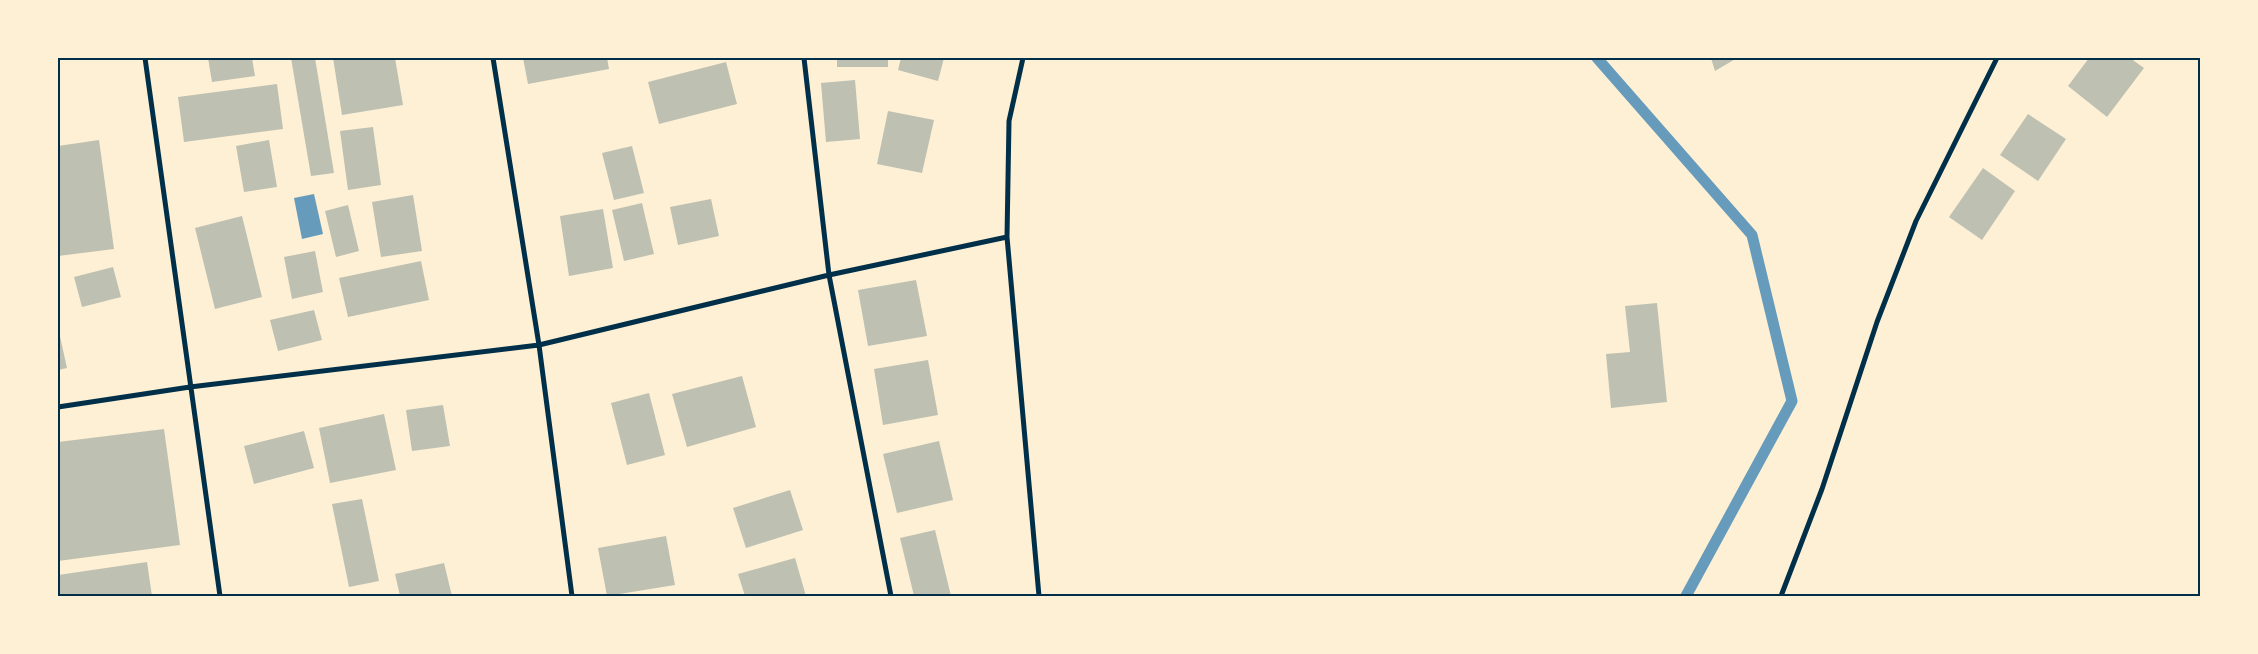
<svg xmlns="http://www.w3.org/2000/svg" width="2258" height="654" font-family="'Times New Roman',serif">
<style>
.water{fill:#669bbc}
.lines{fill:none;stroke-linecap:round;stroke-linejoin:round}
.stream{stroke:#669bbc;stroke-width:11}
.building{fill:#bec0b2}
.minor{stroke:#003049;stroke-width:5}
.neatline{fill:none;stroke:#003049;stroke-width:2}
</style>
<rect width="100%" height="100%" fill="#fdf0d5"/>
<!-- water -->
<path class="water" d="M314,194L323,234L302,239L294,198Z"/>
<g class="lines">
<!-- stream -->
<path class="stream" d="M1597,58L1752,235L1792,401L1686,596"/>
</g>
<!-- building -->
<path class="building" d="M208,58H252L255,76L212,82Z
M291,58H315L334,173L311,176Z
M333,58H395L403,105L342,115Z
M523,58H607L609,69L528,84Z
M837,58H888V67H837Z
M901,58H944L938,81L898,70Z
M1711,58H1737L1715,71Z
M2089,58H2130L2144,68L2107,117L2068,86Z
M726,62L737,104L659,124L648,82Z
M855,80L860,139L826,142L821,83Z
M277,84L283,129L184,142L178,97Z
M888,111L934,120L922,173L877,164Z
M2028,114L2066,139L2038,181L2000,155Z
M373,127L381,185L348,190L340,131Z
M99,140L114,249L58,256V146Z
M269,140L277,187L244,192L236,146Z
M632,146L644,193L614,200L602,153Z
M1983,168L2015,191L1982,240L1949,217Z
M413,195L422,251L381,257L372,202Z
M711,199L719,236L678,245L670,207Z
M642,203L654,254L624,261L612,210Z
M348,205L359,251L336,257L325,211Z
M603,209L613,268L569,276L560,216Z
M242,216L262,297L215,309L195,228Z
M315,251L323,292L292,299L284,257Z
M421,261L429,300L348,317L339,278Z
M113,267L121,297L82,307L74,277Z
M916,280L927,336L868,346L858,290Z
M1657,303L1667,402L1611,408L1606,354L1630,352L1625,306Z
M314,310L322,340L278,351L270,320Z
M59,332L67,368L58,370V333Z
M928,360L938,415L883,425L874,369Z
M742,376L756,427L687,447L672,394Z
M649,393L665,455L627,465L611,403Z
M443,405L450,446L412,451L406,410Z
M384,414L396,470L330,483L319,428Z
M164,429L180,545L58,561V442Z
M304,431L314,468L254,484L244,446Z
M939,441L953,500L897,513L883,454Z
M790,490L803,530L746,548L733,508Z
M362,499L379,581L349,587L332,504Z
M935,530L951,596H914L900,538Z
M666,536L675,585L607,596L598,548Z
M795,558L806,596H745L738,574Z
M147,562L152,596H58V575Z
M444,563L452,596H400L395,574Z"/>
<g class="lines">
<!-- minor -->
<path class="minor" d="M145,58L220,596
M493,58L539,345L572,596
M804,58L829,275L891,596
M1023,58L1009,121L1007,237L1039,596
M58,407L190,387L539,345L829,275L1007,237
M1781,596L1822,489L1877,322L1916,221L1997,58"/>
</g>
<!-- border -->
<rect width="2258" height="654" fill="none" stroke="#fdf0d5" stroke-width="118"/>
<rect x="59" y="59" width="2140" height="536" class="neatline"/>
</svg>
